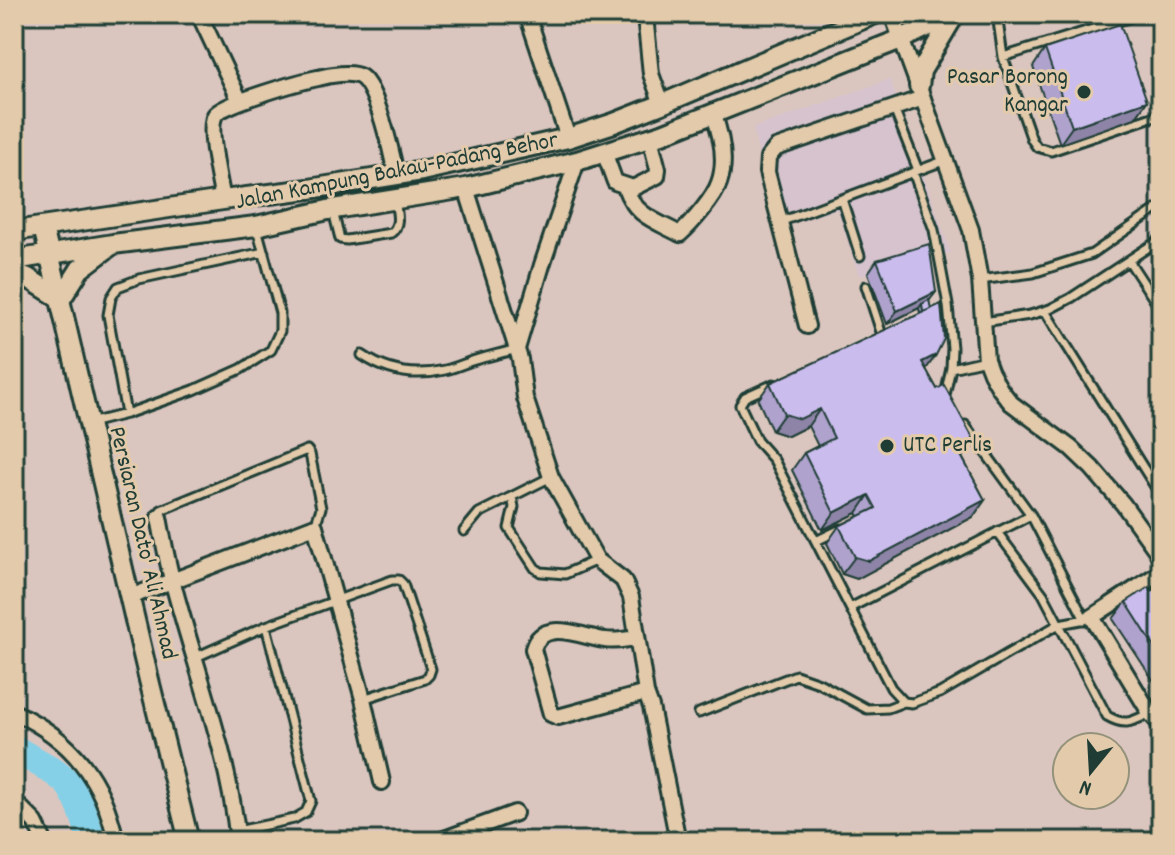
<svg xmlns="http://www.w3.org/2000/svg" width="1175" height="855" font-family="Dekko,sans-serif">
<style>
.built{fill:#d6c3cd}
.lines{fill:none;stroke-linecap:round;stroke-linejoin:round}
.river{stroke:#86d0e7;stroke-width:28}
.service-casing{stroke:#1f3d34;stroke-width:13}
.minor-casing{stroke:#1f3d34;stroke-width:20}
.tertiary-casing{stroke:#1f3d34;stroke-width:24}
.service{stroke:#e2caab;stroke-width:7}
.minor{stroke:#e2caab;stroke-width:14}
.tertiary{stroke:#e2caab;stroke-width:18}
.wall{fill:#afa2cd;stroke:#1f3d34;stroke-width:2}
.shaded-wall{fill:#8e84a7;stroke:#1f3d34;stroke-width:2}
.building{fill:#cbbcee;stroke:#1f3d34;stroke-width:2}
.poi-dot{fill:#1f3d34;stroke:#e2caab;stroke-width:3}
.labels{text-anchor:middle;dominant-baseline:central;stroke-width:6;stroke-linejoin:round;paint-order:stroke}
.poi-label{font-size:24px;fill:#1f3d34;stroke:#e2caab;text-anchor:end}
.street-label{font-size:24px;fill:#1f3d34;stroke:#e2caab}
</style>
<rect width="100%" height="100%" fill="#dbc6bf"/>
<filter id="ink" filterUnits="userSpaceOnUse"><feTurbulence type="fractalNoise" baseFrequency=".0125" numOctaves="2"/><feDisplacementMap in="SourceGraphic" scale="16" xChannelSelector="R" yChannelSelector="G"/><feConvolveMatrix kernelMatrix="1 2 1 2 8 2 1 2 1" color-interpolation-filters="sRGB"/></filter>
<g filter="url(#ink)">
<!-- built -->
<path class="built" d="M890,79L951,253L920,257L859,276L837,209L774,230L753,128Z"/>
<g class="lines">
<!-- river -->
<path class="river" d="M14,749C30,758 62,773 71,788C80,802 88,825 91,841"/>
<!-- service casing -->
<g class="service-casing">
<path id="service" d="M997,14L1003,57L1032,140L1037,147L1051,151L1161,114
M1003,57L1141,14
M894,109L918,170
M913,172L934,230L948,305L952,348L951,368L945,395
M842,199L860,256
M333,211L340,239L347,240L391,233C401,225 397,213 395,201
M780,222L946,160
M1129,261L1161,310
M980,280L1033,273L1092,254L1161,206
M866,286L882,335
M1045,311L1161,496
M983,322L1030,315L1050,309L1071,298L1161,239
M362,355C387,372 415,377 445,370C455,368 465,363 475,360C489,356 503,353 517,349
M951,368L986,360
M774,384L745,397L740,405L757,441L774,460L850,608L1031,515
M126,414L108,315L111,298L118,287L139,279L264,252
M90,423L126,414L194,390L241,369L271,350L280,331V313L257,228
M965,425L1031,515L1085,620
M512,497L514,507L509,528L535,568L541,572L565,574L597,560
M159,517L161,510L307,450L310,454L321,508L315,526
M464,531L479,513L551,477
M997,532L1043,594L1107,716C1126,727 1133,721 1150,713
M816,541L841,529
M850,608L891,688L904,702L912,703L940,693L1059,624L1086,619
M196,657L266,626L392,580H399L403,584L431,669L429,675L425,679L363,699
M699,713L796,675L819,683L867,709L888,708L904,702
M237,831L294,819L306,812L311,801L266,626"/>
</g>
<!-- minor casing -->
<g class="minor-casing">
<path id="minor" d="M199,14L240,101
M527,14L568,138
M642,14L646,25L651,74L662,104
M892,14L971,230L980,280L986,360L991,373L1000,389L1011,403L1071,448L1092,468L1123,504L1161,557
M604,152L615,182L633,188L657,176L658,169L650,138
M625,187C635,216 654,220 680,234C692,223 714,198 719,183C727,161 721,134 713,113
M466,188L520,359L525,398L551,477L597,560L623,580L631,597L646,693L651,707L678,841
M223,200C220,183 207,129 215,115C221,104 302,81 318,78C329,75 351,71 361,77C377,88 392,154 396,174
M807,326L767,172L768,158L776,148L923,98
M517,349L542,265L577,161
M159,517C163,539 167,561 173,583C196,671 228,750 238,841
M1161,572L1092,617L1150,713L1161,725
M130,597L315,526L363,699L382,782
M637,638C627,639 616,642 605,640C582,637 542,617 533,649L551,714L558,717L646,693
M14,712C72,739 103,779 116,841
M14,801L35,822L44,841
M439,841L515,813"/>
</g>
<!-- tertiary casing -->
<g class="tertiary-casing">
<path id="tertiary" d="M919,86L921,71L955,14
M43,227L149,680L189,841
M14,231L223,200L309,189L422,171L568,138L614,123L662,104L875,14
M14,260L113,244L256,226L328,210L466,188L577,161L662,134L901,39L955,14
M14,272L28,278L61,299
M61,299L80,269L109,247"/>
</g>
<!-- service -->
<use href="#service" class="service"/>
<!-- minor -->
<use href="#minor" class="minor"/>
<!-- tertiary -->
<use href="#tertiary" class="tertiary"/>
</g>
<!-- wall -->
<path class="wall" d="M1045,49L1147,101L1135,118L1060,144L1033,67Z
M877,260L936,292L929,300L936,355L926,369L937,389L974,440L962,457L985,500L973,517L857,579L842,574L827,543L839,526L859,516L857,513L822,530L792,470L804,453L818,446L808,426L788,436L772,431L758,400L770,383L920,314L919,308L887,324L868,273Z
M1161,585V692L1113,619L1126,602L1151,592Z"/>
<!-- shaded-wall -->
<path class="shaded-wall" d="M1147,101L1135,118L1060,144L1072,127Z
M936,292L926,305L922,304L919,308L887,324L897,311Z
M936,355L924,372L922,362Z
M820,409L808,426L788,436L772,431L784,414Z
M974,440L962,457L957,448Z
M869,495L857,513L822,530L834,513Z
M985,500L973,517L857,579L842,574L855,557Z"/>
<!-- building -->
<path class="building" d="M1120,24L1147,101L1072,127L1045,49Z
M929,244L936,292L897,311L877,260Z
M929,300L931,309L923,312L922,304Z
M941,304L944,339L936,355L922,362L937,389L944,385L974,440L957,448L985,500L869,561L855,557L839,526L876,508L869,495L834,513L804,453L834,438L820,409L800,419L784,414L770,383Z
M1161,585V657L1126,602L1149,587L1151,592Z"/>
</g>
<!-- markers -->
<g class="poi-dot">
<circle cx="1084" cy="92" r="8"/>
<circle cx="887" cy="446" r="8"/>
</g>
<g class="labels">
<!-- poi labels -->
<g class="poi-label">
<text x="1068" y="78">Pasar Borong<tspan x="1068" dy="28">Kangar</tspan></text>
<text x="903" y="446" text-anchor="start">UTC Perlis</text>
</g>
<!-- street labels -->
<g class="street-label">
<text transform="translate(397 172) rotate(-11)">Jalan Kampung Bakau-Padang Behor</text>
<text transform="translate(142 543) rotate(77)">Persiaran Dato' Ali Ahmad</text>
</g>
</g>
<!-- margin -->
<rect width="1175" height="855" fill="none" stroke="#e2caab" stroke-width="48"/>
<rect x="24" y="24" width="1127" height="807" fill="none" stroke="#1f3d34" stroke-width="3" filter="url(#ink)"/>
<!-- north arrow -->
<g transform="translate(1091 771) rotate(198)"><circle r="38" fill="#e2caab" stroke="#94927b" stroke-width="2"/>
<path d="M0-6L14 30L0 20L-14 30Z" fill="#1f3d34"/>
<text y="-12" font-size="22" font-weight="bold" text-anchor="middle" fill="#1f3d34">N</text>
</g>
</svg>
